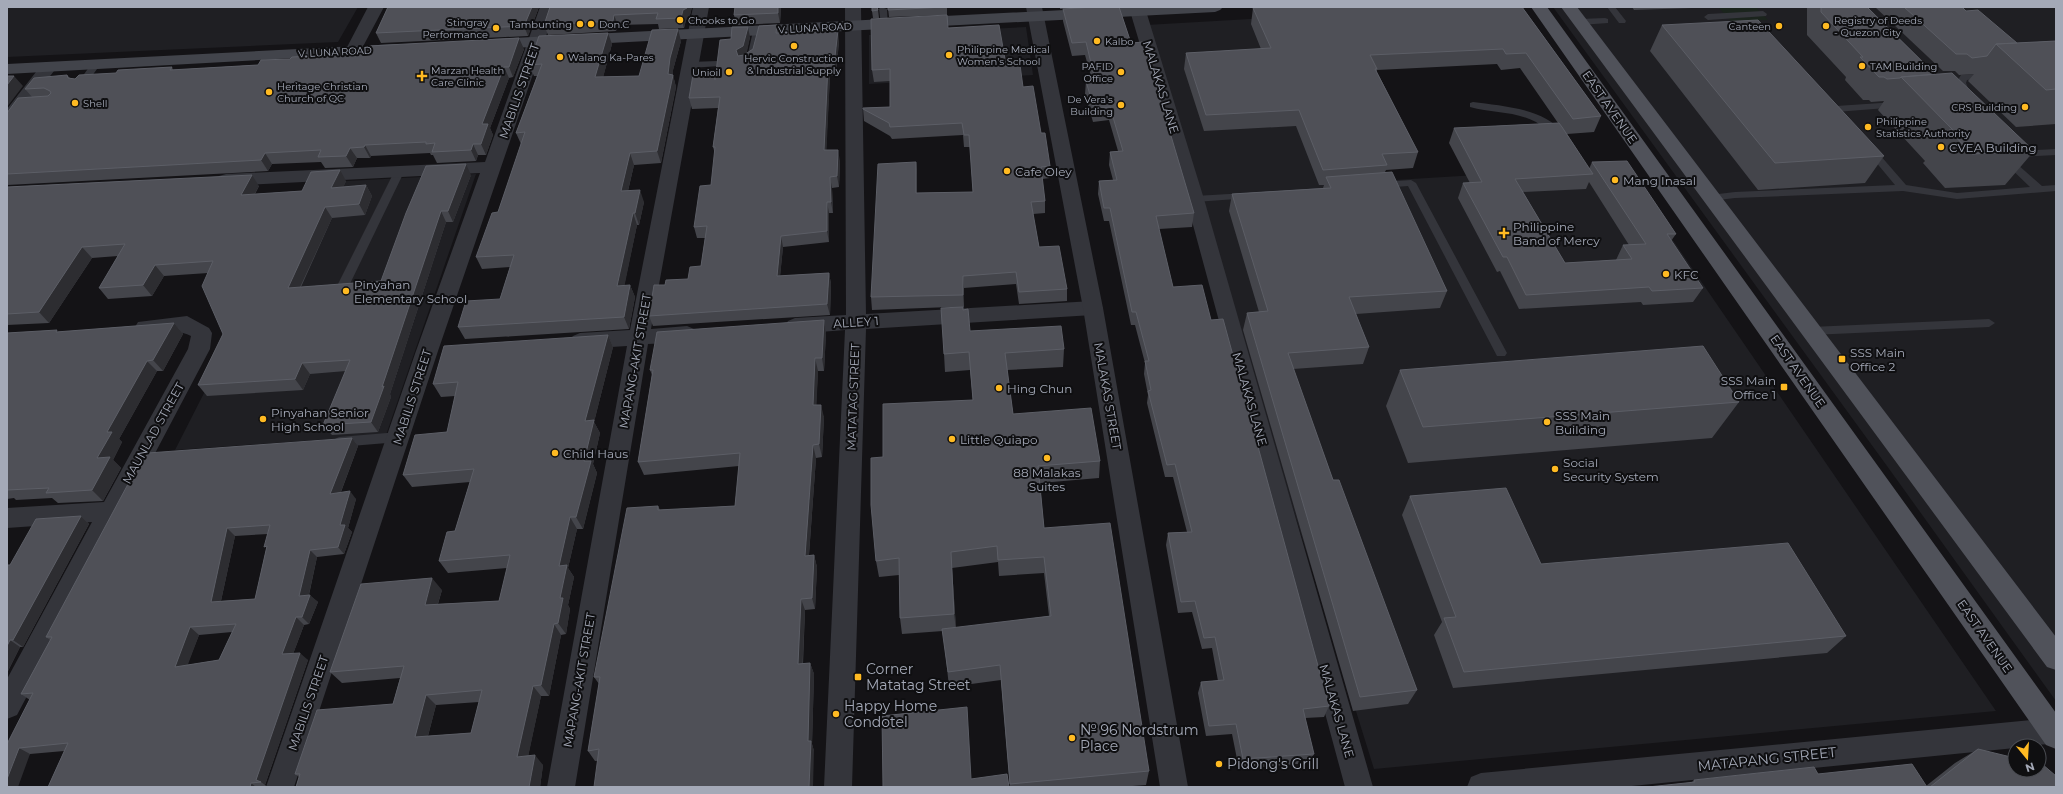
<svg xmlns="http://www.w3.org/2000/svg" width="2063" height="794" font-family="Montserrat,sans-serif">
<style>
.built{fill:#1f1f23}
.green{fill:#1b241d}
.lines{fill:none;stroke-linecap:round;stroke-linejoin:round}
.service{fill:#34353b;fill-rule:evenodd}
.minor{fill:#34353b;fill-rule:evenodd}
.tertiary{fill:#34353b;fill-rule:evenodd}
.secondary{fill:#42444b;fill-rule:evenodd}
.primary{fill:#50525a;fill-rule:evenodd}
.wall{fill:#44454b;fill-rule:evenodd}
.shaded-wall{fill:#2d2d31}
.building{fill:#4f5057;stroke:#5c5e66;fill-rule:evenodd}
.poi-dot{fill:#ffba22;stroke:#0f0f11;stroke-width:1.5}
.labels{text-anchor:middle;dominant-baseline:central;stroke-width:4;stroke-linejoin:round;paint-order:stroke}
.far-poi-label{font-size:10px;fill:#a4a9b7;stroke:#0f0f11;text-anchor:start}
.far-street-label{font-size:10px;fill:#a4a9b7;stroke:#0f0f11}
.street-label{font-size:12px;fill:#a4a9b7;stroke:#0f0f11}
.poi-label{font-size:12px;fill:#a4a9b7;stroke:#0f0f11;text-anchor:start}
.near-poi-label{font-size:14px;fill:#a4a9b7;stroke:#0f0f11;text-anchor:start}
.near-street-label{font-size:14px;fill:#a4a9b7;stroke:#0f0f11}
</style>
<rect width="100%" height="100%" fill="#141316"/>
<!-- built -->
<path class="built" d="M7,7H358L338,42L7,57Z
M1553,7H2056V701L1887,466Z
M1286,17L1362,182L1622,166L1996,711L1374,769L1205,226L1146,25Z
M1026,27L1033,75L869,84V35Z
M476,174L386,435L175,450L311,183Z"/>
<!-- green -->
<path class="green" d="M1718,7H1756L1768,20L1731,21Z"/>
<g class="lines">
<!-- service -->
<path class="service" d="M881,7L887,9L888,27L885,28L881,25L879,9Z
M1607,7H1615L1626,21L1625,23H1619Z
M1763,11L1767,14L1766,16L1708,20L1704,17L1708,14Z
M1605,18L1608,19V23L1580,25L1576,22L1580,19Z
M757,28L761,31L755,59L749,64H743L742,62L747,58L753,31Z
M717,61L721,64L720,66L690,68L685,65L690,62Z
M95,62L100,65L83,88H77V84L92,63Z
M1988,73L1993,76L1991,78L1967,80L1966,83L1970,93L1966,98H1960L1958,96L1960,93L1956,83L1961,75Z
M1473,102C1502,106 1544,108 1564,134L1562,136C1553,138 1544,127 1536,122C1515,111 1492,113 1470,107V103Z
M1896,102L1899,103V107L1836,112L1831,109L1836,106Z
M1870,146L1873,147L1906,185L1957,193L2030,187L2003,161L2001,159L2006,156L2009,157L2042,186L2056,185V191L1957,199L1903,191L1735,198L1710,201L1705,198L1710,195L1735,192L1895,185L1865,149Z
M2056,149V155L2017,157L2012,154L2017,151Z
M399,169L404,172L347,290L341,294L337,293L335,290L394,172Z
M1411,180L1416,183L1507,353L1505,356H1497L1408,186L1382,188L1377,185L1382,182Z
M1246,193L1250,194L1251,196L1250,198L1195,202L1190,199L1195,196Z
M1989,319L1995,323L1989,327L1811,335L1805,331L1811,327Z
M399,432L403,434L405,437L403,440L399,442L339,447L335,445L333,442L335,439L339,437Z"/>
<!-- minor -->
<path class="minor" d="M540,7H556L438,351L294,787H266L416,351L480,173L226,186L219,184L217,180L219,176L226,174L485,162Z
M693,7H709L651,329L687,326L694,329L697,334L694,339L687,342L648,344L575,787H547L627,346L580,349L573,346L569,341L573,336L580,333L630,330Z
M845,7H861L866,314L1093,301L1100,303L1103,308L1100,313L1093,315L866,329L852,787H824L845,330L795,334L788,331L785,326L788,321L795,318L846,315Z
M1141,7L1146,11L1204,199L1373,787H1345L1186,199L1130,11L1132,8Z
M49,62L55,63L57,67L13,125L7,126V109L43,63Z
M187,316L209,328L212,333L210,349L17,715L7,719V679L92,522L7,528V508L104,502L188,349L191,336C175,327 155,338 138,332L135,327L138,322Z
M2052,718L2056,719V743L2052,744L2015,746V748L1622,787H1467L1471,777L1481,773Z"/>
<!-- tertiary -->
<path class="tertiary" d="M368,7H384L359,54H347L345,51Z
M1026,7H1042L1103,308L1188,787H1160L1083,308Z"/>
<!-- secondary -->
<path class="secondary" d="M1123,7H1223L1220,10L1215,12L492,49L486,47L484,44L486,41L492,39Z
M397,44L403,46L405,49L403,52L7,74V64Z"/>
<!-- primary -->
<path class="primary" d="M1531,7H1547L2056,713V749L2046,745Z
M1561,7H1577L2056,637V670L2047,667Z"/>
</g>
<!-- wall -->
<path class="wall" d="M388,7H539L528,36L381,43L376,33Z
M550,7H692L689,19L686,20L684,28L659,29L658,24L618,25L616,31L548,35L544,25Z
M735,7H781L780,23L736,25L734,15Z
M885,7H947V15L889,17L888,8Z
M1060,7H1119L1131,43L1194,213L1192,227L1159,229L1173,287L1211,320L1329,706L1324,717L1305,718L1314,754L1309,763L1239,769L1232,734L1206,736L1198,693L1201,682L1218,681L1212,648L1202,649L1192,612L1178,613L1166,545L1168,533L1187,532L1173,477H1165L1147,403L1148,395L1144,374L1145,363L1135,325H1131L1109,221H1104L1098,194L1099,181L1113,180L1109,165L1110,152L1118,151L1109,120L1093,122L1085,94L1086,81L1092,80L1085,55L1072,56L1063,21V9H1060Z
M1522,7L1601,116L1594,132L1567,134L1589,169L1592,162L1676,234L1671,241L1703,288L1693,302L1643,305L1641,302L1519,309L1500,271L1497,272L1458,198L1463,183H1470L1449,143L1454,128L1558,123L1520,68L1501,70L1497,64L1377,70V72L1418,152L1413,168L1386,170L1385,172L1447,291L1440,308L1356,314L1369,347L1363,364L1293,369L1333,480L1417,690L1408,704L1353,711L1243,330L1247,313L1259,312L1229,211L1232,194L1323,188L1324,185H1319L1296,126L1204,131L1184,69L1186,53L1261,49L1251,24L1253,8ZM1589,182L1629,245H1623L1616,260L1565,263L1523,192L1586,189Z
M1632,7H1692V8L1634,10Z
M1807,7H1867L1935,74L2034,151L2005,185L1945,188L1923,163L1925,161L1878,110L1884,101L1871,102L1869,100H1863L1845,80L1846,77L1807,35Z
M1875,7H1962L1966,11L2017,43L2056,41V124L2016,127L1968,81L1974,74L1959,75L1955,71H1943Z
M878,9L879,18H873L872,11Z
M777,25L778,33L839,41L836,75L830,76L826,150L840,161L839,187L832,188L833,213H829V242L783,247L780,276L829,273L831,284L830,315L653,326L649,316L665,285L688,279L701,266L705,238H697L694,227L711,185L715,154L713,147L718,108L692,109L689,98L715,80L731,39L750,37L746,54L753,49Z
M1662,25L1884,156L1865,183L1758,190L1650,51Z
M948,28L1006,65L1023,87L1041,133L1050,166V178L1042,179L1045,201V213L1033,214L1039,247L1067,289V301L1019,304L1016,284L964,288V307H963V310L970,331L1064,349L1063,367L1007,370L1013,414L1100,461L1099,478L1040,483L1044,528L1149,771L1146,785L1119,787H1010L1001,680L949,687L943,631L902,634L900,618L899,575L879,577L876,561L883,457L973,400L970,370L945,372L944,354L950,307L872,310L871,297L916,162L917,175V193L973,192L970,147H964L963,135L892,139L890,136L864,121L863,108L890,107V81L874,82L872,70ZM998,562L999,576L1044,573L1049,616L956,628L952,568Z
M608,33L612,44L603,77L639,76L681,41L673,70V75L676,87L661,163L634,165L628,191L644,202L639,225H637L624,286L630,285L635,297L629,329L465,339L458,327L500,299L510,267L482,269L476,257L498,212L521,144L516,133L537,76H534L529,65Z
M524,49L513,77L509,78L490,128L493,135L486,155H478L476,161L437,163L433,155H431L430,153L371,156L370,158H357L353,167L325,168L321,162L272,164L268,171L7,185V113L32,97L25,89L67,75L70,78L75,79L116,73L172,67L173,70Z
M471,175L453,222H446L390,394L391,397L378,432L332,435L323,425L346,371L310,374L303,390L207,396L198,385L223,334L208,273L164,276L152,296L108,299L99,288L118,256L92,258L49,323L7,325V187L259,186L255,194L302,191L346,181L343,187L366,185L372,196L365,215L332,218L301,287L381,281Z
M824,320L826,333L824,371H818L816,405L824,417L822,457L816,458L809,555H814L817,567L815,609L805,610L803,664L810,663L814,674L812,744L814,751L595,761L588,751L599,684L594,677L658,506L660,510L735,506L739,466L644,475L638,462L652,375L650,370Z
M174,323L183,334L163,371H157L119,439L122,442L113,460L121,468L103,501L58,503L52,498L16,500L14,498L7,499V333L59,332Z
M608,335L613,347L594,422L600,433L593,464L597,473L583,529H577L568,568L574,577L568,605L570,609L566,634L561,635L549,696H541L528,756L543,765L540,787H296L299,777L295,774L393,704L400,678L342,683L330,672L442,590L438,604L499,601L507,568L448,573L439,561L455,531L470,482L412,487L403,475L447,432L455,396L441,397L433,384ZM479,702L471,733L428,736L436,705Z
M1400,370L1739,402L1712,438L1408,463L1386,406Z
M352,438L358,446L341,492L356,499L348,528L352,532L344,554L317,557L309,595L318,602L309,624L304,625L293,654L308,660L265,785L268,787H48L64,751L30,754L7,787L30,700L21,694L50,640L46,637ZM268,534L266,550L255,599L221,601L235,536ZM232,632L219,660L187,665L199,635Z
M1410,496L1541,564L1846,636L1827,653L1453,688L1434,635L1442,622L1402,515Z
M81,516L89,524L23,647H20L7,673L10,565Z
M1978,749L2056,787H1648L1691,783L1694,780L1818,774L1926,786L1955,763Z"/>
<!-- shaded-wall -->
<path class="shaded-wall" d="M532,7H539L528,36L524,26Z
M687,7H692L689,19L686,20L684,28L681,18L683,10Z
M778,7H781L780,23L778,13Z
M614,15L618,25L616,31L613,21Z
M748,27L750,37L746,57L738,61L736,50Z
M678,29L681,41L673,70V75L676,87L661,163L657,151L670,58Z
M838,30L839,41L836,75L834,65Z
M608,33L612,44L600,89L595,77Z
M519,38L524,49L513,77L509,67Z
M828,65L830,76L826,161L824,150Z
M504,67L509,78L490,128L493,135L486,155L481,144L482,124Z
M14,76L23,86L7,107V85Z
M473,144L478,155L476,161L471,150Z
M365,145L371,156L370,158L364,147Z
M350,148L357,158L353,167L346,156Z
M838,150L840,161L839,187L837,176Z
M265,153L272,164L268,171L261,160Z
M630,153L634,165L625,203L621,191Z
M916,162L917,175V206L916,193Z
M466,164L471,175L453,222L448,211Z
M340,170L346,181L338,199L331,188Z
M252,175L259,186L248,206L241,195Z
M830,177L832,188L833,213L831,202Z
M366,185L372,196L365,215L359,204Z
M640,190L644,202L639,225L635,213Z
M827,202L829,213V242L827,231Z
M325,207L332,218L295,298L288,288Z
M441,211L446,222L390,394L391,397L378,432L371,422L382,387Z
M633,213L637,225L622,298L617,286Z
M781,236L783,247L779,287L777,276Z
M82,247L92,258L49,323L39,312Z
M155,265L164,276L152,296L143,285Z
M829,273L831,284L830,315L827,304Z
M963,276L964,288V307L963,295Z
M630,285L635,297L629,329L624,317Z
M824,320L826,333L824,371L822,358Z
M174,323L183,334L163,371L153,360Z
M608,335L613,347L594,422L600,433L593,464L597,473L583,529L576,517L584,461L585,421Z
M815,358L818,371L816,418L813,405Z
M147,361L157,371L119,439L122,442L113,460L121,468L103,501L92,490L97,458L107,432Z
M302,363L310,374L303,390L295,379Z
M821,405L824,417L822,457L819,444Z
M352,438L358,446L337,502L330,494Z
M813,445L816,458L808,567L805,556Z
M350,491L356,499L348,528L352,532L344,554L338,547L340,525Z
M81,516L89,524L23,647L13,640Z
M570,517L577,529L568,568L574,577L568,605L570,609L566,634L558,623L559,566Z
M227,528L235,536L219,610L211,602Z
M310,550L317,557L307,603L299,596Z
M951,552L952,568L956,629L954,614Z
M814,555L817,567L815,609L812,598Z
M432,578L442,590L434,616L425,605Z
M310,595L318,602L309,624L302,617Z
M801,599L805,610L802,675L798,664Z
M296,617L304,625L290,662L282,654Z
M554,624L561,635L549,696L541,685Z
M190,627L199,635L184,675L175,667Z
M10,640L20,647L7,673V646Z
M300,653L308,660L265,785L261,782L256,780Z
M810,663L814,674L812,744L814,751L813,787H809L808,741Z
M533,686L541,696L526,767L517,757Z
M426,695L436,705L425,747L415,737Z
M19,748L30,754L18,787H7V779Z
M535,755L543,765L540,787H529Z
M251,783L256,787H250Z"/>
<!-- building -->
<path class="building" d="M388,7H532L524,26L376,33Z
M550,7H687V8L683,10L681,18L656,19L658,13L614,15L613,21L544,25Z
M735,7H778V13L734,15Z
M872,7H877L878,10L872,11Z
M888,7H944L888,10Z
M1094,7H1119L1131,43L1143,42L1194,213L1156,216L1173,287L1202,285L1211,320L1223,319L1329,706L1303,709L1314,754L1243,759L1236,724L1209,726L1201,682L1224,680L1215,637L1204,638L1195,601L1181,602L1168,533L1192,532L1175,464L1167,465L1148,391L1151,390L1145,361H1149L1136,312H1132L1110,208H1104L1099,181L1117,180L1110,152L1123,151L1110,107L1094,109L1086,81L1095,80L1086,42L1072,43L1063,9Z
M1272,7H1522L1601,116L1573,119L1526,53L1506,54L1503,49L1370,55L1377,69H1375L1418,152L1382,154L1387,165L1323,170L1299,110L1206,115L1186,53L1271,48L1253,8Z
M1821,7H1867L1935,74L1901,77L1900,78L1887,79L1884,77H1879L1860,57H1863L1821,12Z
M1904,7H1962L1966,11L1978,10L2017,43L1996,44L1987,56L1972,58L1967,54H1956Z
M947,15L948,28L999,25L1006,65H1020L1023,87L1033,86L1041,133H1045L1050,166L1041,167L1045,201L1031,202L1039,247L1059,246L1067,289L1019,292L1016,272L963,276V295L871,297L878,164L916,162V193L973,192L969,135H964L962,123L890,127L889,123L863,109V108L890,107V69L872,70L871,19Z
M1758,20L1884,156L1775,163L1662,25Z
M777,25L776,33L838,30L834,65H828L824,150H838L837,176L830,177L831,202H827V231L781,236L777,276L829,273L827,304L649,316L654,285H665L666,280L688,279L690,267L701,266L707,226L694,227L700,186L711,185L715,147H713L720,97L689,98L693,75L713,74L715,80L720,40L731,39L732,27H748L743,46L736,50L738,56L744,55L753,49L759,26Z
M678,29L670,58L668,74L673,75L657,151L630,153L621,191L640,190L635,213H633L617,286L630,285L624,317L458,327L466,301L500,299L514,255L476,257L492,213L498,212L525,132L516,133L542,64L529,65L539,36L608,33L595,77L639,76L652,30Z
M519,38L509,67H504L482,124H488L481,144H473L471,150L432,152L435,143L426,144V142L365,145L364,147L350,148L346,156L318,157L321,150L265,153L261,160L7,174V113L18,98L48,96L51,93L50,91L44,88L25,89L34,78L67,75L68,78L75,79L79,75L116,73L118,70L172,67L170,70L258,65L261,60L290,59L292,57L365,53L369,46Z
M2056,41V89L2046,90L1996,44Z
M1952,73L2034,151L1972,154L1949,130H1953L1901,77Z
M7,76H14L7,85Z
M1559,123L1562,127L1593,174L1515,179L1565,263L1632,259L1623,245L1646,244L1592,162L1627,161L1676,234H1667L1703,288L1652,291L1649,287L1526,295L1507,257H1503L1463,183L1482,182L1454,128Z
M466,164L448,211H441L382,387L384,386L371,422L323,425L350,360L302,363L295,379L198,385L223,334L202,286L213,261L155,265L143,285L99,288L125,244L82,247L39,312L7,314V187L252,175L241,195L302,191L311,172L340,170L331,188L366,185L359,204L325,207L288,288L381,281L406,213L426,166Z
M1392,172L1447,291L1349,297L1369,347L1288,353L1333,480H1339L1417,690L1360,697L1247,313L1268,311L1232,194L1331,188L1326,177Z
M963,307V310L968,309L970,331L1061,326L1064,349L1005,353L1013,414L1091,408L1100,461L1038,466L1044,528L1110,523L1149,771L1010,784L1000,665L948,672L942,629L1051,616L1044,557L998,560L997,546L951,552L954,614L900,618L899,558L876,561L871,505V458L883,457V404L973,400L969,352L944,354L941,308Z
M824,320L822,358H815L813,405H821L819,444L813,445L805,556L814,555L812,598L801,599L798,664L810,663L808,741H811L809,787H594L599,749L588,751L600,677H594L627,508L658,506V510L735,506L740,453L638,462L653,370H650L657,332Z
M174,323L153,360L147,361L107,432H112L97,458L110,457L92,490L46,493L49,488L7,490V333L57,330L56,332Z
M608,335L585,421L594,420L584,461H591L576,517H570L559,566L567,565L560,598H563L558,623L554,624L541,685L533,686L517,757L535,755L529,787H296L300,774H295L317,710L393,704L404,666L330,672L361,584L432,578L425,605L499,601L510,555L439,561L447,532L455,531L474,469L403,475L415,435L447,432L458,382L433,384L444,346ZM482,690L471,733L415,737L426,695Z
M1703,346L1739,402L1423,427L1400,370Z
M352,438L330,494L350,491L340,525H345L338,547L310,550L299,596L310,595L302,617H296L282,654L300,653L256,780L261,782L251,783L250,787H48L68,743L19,748L7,779V744L33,693L21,694L52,637H46L142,458L146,457L148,453ZM270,525L264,547L267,546L255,599L211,602L227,528ZM236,624L219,660L175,667L190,627Z
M1506,488L1541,564L1788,543L1846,636L1464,672L1444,618L1456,617L1410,496Z
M81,516L13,640H10L7,646V565H10L36,519Z
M967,707L971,779L1007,774L1009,787H883L882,716Z
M1978,749L2015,758V770H2039V764H2042L2056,776V787H1930Z
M1912,764L1927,787H1648L1695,782L1694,780L1814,767L1818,774Z"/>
<!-- markers -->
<g class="poi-dot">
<circle cx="680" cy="20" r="4"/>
<circle cx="580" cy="24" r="4"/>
<circle cx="591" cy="24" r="4"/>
<circle cx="1779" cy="26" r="4"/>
<circle cx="1826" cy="26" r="4"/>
<circle cx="496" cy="28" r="4"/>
<circle cx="1097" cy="41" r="4"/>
<circle cx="794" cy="46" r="4"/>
<circle cx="949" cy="55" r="4"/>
<circle cx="560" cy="57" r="4"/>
<circle cx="1862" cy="66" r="4"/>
<circle cx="729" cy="72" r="4"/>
<circle cx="1121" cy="72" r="4"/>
<path d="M420 70h4v4h4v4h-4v4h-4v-4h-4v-4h4z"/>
<circle cx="269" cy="92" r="4"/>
<circle cx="75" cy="103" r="4"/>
<circle cx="1121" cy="105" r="4"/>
<circle cx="2025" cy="107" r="4"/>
<circle cx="1868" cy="127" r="4"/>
<circle cx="1941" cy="147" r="4"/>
<circle cx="1007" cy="171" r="4"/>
<circle cx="1615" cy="180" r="4"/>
<path d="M1502 227h4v4h4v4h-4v4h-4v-4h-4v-4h4z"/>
<circle cx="1666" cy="274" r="4"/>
<circle cx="346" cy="291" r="4"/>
<rect x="1838" y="355" width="8" height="8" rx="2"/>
<rect x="1780" y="383" width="8" height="8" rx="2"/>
<circle cx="999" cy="388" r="4"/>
<circle cx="263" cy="419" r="4"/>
<circle cx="1547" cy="422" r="4"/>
<circle cx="952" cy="439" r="4"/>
<circle cx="555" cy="453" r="4"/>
<circle cx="1047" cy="458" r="4"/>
<circle cx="1555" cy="469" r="4"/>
<rect x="854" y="673" width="8" height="8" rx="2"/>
<circle cx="836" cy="714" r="4"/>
<circle cx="1072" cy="738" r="4"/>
<circle cx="1219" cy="764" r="4"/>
</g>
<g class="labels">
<!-- far-poi labels -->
<g class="far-poi-label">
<text x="688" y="20">Chooks to Go</text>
<text x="1834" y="20">Registry of Deeds<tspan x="1834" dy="12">- Quezon City</tspan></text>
<text x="488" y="22" text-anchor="end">Stingray<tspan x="488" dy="12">Performance</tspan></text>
<text x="572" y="24" text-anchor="end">Tambunting</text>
<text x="599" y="24">Don.C</text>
<text x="1771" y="26" text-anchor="end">Canteen</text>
<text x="1105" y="41">Kalbo</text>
<text x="957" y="49">Philippine Medical<tspan x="957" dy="12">Women's School</tspan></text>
<text x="568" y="57">Walang Ka-Pares</text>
<text x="794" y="58" text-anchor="middle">Hervic Construction<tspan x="794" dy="12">&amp; Industrial Supply</tspan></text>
<text x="1113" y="66" text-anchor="end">PAFID<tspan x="1113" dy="12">Office</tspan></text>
<text x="1870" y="66">TAM Building</text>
<text x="431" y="70">Marzan Health<tspan x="431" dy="12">Care Clinic</tspan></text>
<text x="721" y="72" text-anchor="end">Unioil</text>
<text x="277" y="86">Heritage Christian<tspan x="277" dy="12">Church of QC</tspan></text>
<text x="1113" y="99" text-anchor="end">De Vera's<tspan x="1113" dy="12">Building</tspan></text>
<text x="83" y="103">Shell</text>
<text x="2017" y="107" text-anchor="end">CRS Building</text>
<text x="1876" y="121">Philippine<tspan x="1876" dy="12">Statistics Authority</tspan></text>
</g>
<!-- far-street labels -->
<g class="far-street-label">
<text transform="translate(815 28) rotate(-3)">V. LUNA ROAD</text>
<text transform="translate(335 52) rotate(-3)">V. LUNA ROAD</text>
</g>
<!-- street labels -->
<g class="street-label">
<text transform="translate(1161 87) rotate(73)">MALAKAS LANE</text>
<text transform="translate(519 91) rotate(-71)">MABILIS STREET</text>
<text transform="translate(1610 107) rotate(55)">EAST AVENUE</text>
<text transform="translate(856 322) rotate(-4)">ALLEY 1</text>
<text transform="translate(635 361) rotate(-80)">MAPANG-AKIT STREET</text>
<text transform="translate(1798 371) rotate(55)">EAST AVENUE</text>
<text transform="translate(1108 396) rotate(80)">MALAKAS STREET</text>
<text transform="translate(412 397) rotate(-72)">MABILIS STREET</text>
<text transform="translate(853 397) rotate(-88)">MATATAG STREET</text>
<text transform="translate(1250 399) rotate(74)">MALAKAS LANE</text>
<text transform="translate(153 433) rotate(-61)">MAUNLAD STREET</text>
<text transform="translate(1985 636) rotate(55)">EAST AVENUE</text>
<text transform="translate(579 680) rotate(-80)">MAPANG-AKIT STREET</text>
<text transform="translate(308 703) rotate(-71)">MABILIS STREET</text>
<text transform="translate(1337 711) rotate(74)">MALAKAS LANE</text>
</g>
<!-- poi labels -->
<g class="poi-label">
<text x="1949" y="147">CVEA Building</text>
<text x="1015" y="171">Cafe Oley</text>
<text x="1623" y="180">Mang Inasal</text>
<text x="1513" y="226">Philippine<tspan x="1513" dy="14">Band of Mercy</tspan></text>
<text x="1674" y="274">KFC</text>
<text x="354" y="284">Pinyahan<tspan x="354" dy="14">Elementary School</tspan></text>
<text x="1850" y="352">SSS Main<tspan x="1850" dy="14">Office 2</tspan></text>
<text x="1776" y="380" text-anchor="end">SSS Main<tspan x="1776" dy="14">Office 1</tspan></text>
<text x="1007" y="388">Hing Chun</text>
<text x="271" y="412">Pinyahan Senior<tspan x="271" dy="14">High School</tspan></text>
<text x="1555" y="415">SSS Main<tspan x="1555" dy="14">Building</tspan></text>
<text x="960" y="439">Little Quiapo</text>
<text x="563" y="453">Child Haus</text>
<text x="1563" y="462">Social<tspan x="1563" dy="14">Security System</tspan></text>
<text x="1047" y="472" text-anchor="middle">88 Malakas<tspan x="1047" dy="14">Suites</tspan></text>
</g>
<!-- near-poi labels -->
<g class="near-poi-label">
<text x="866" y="669">Corner<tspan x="866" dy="16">Matatag Street</tspan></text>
<text x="844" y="706">Happy Home<tspan x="844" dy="16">Condotel</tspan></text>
<text x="1080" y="730">№ 96 Nordstrum<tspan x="1080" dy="16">Place</tspan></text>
<text x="1227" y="764">Pidong's Grill</text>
</g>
<!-- near-street labels -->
<g class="near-street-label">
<text transform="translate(1767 759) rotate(-6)">MATAPANG STREET</text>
</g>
</g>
<!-- border -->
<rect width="2063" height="794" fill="none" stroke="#a4a9b7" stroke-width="16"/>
<!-- north arrow -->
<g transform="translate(2027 758) rotate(162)"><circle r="19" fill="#0f0f11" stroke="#4b4d53"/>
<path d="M0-3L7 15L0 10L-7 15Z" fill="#ffba22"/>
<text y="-6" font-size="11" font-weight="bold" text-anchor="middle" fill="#a4a9b7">N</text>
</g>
</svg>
